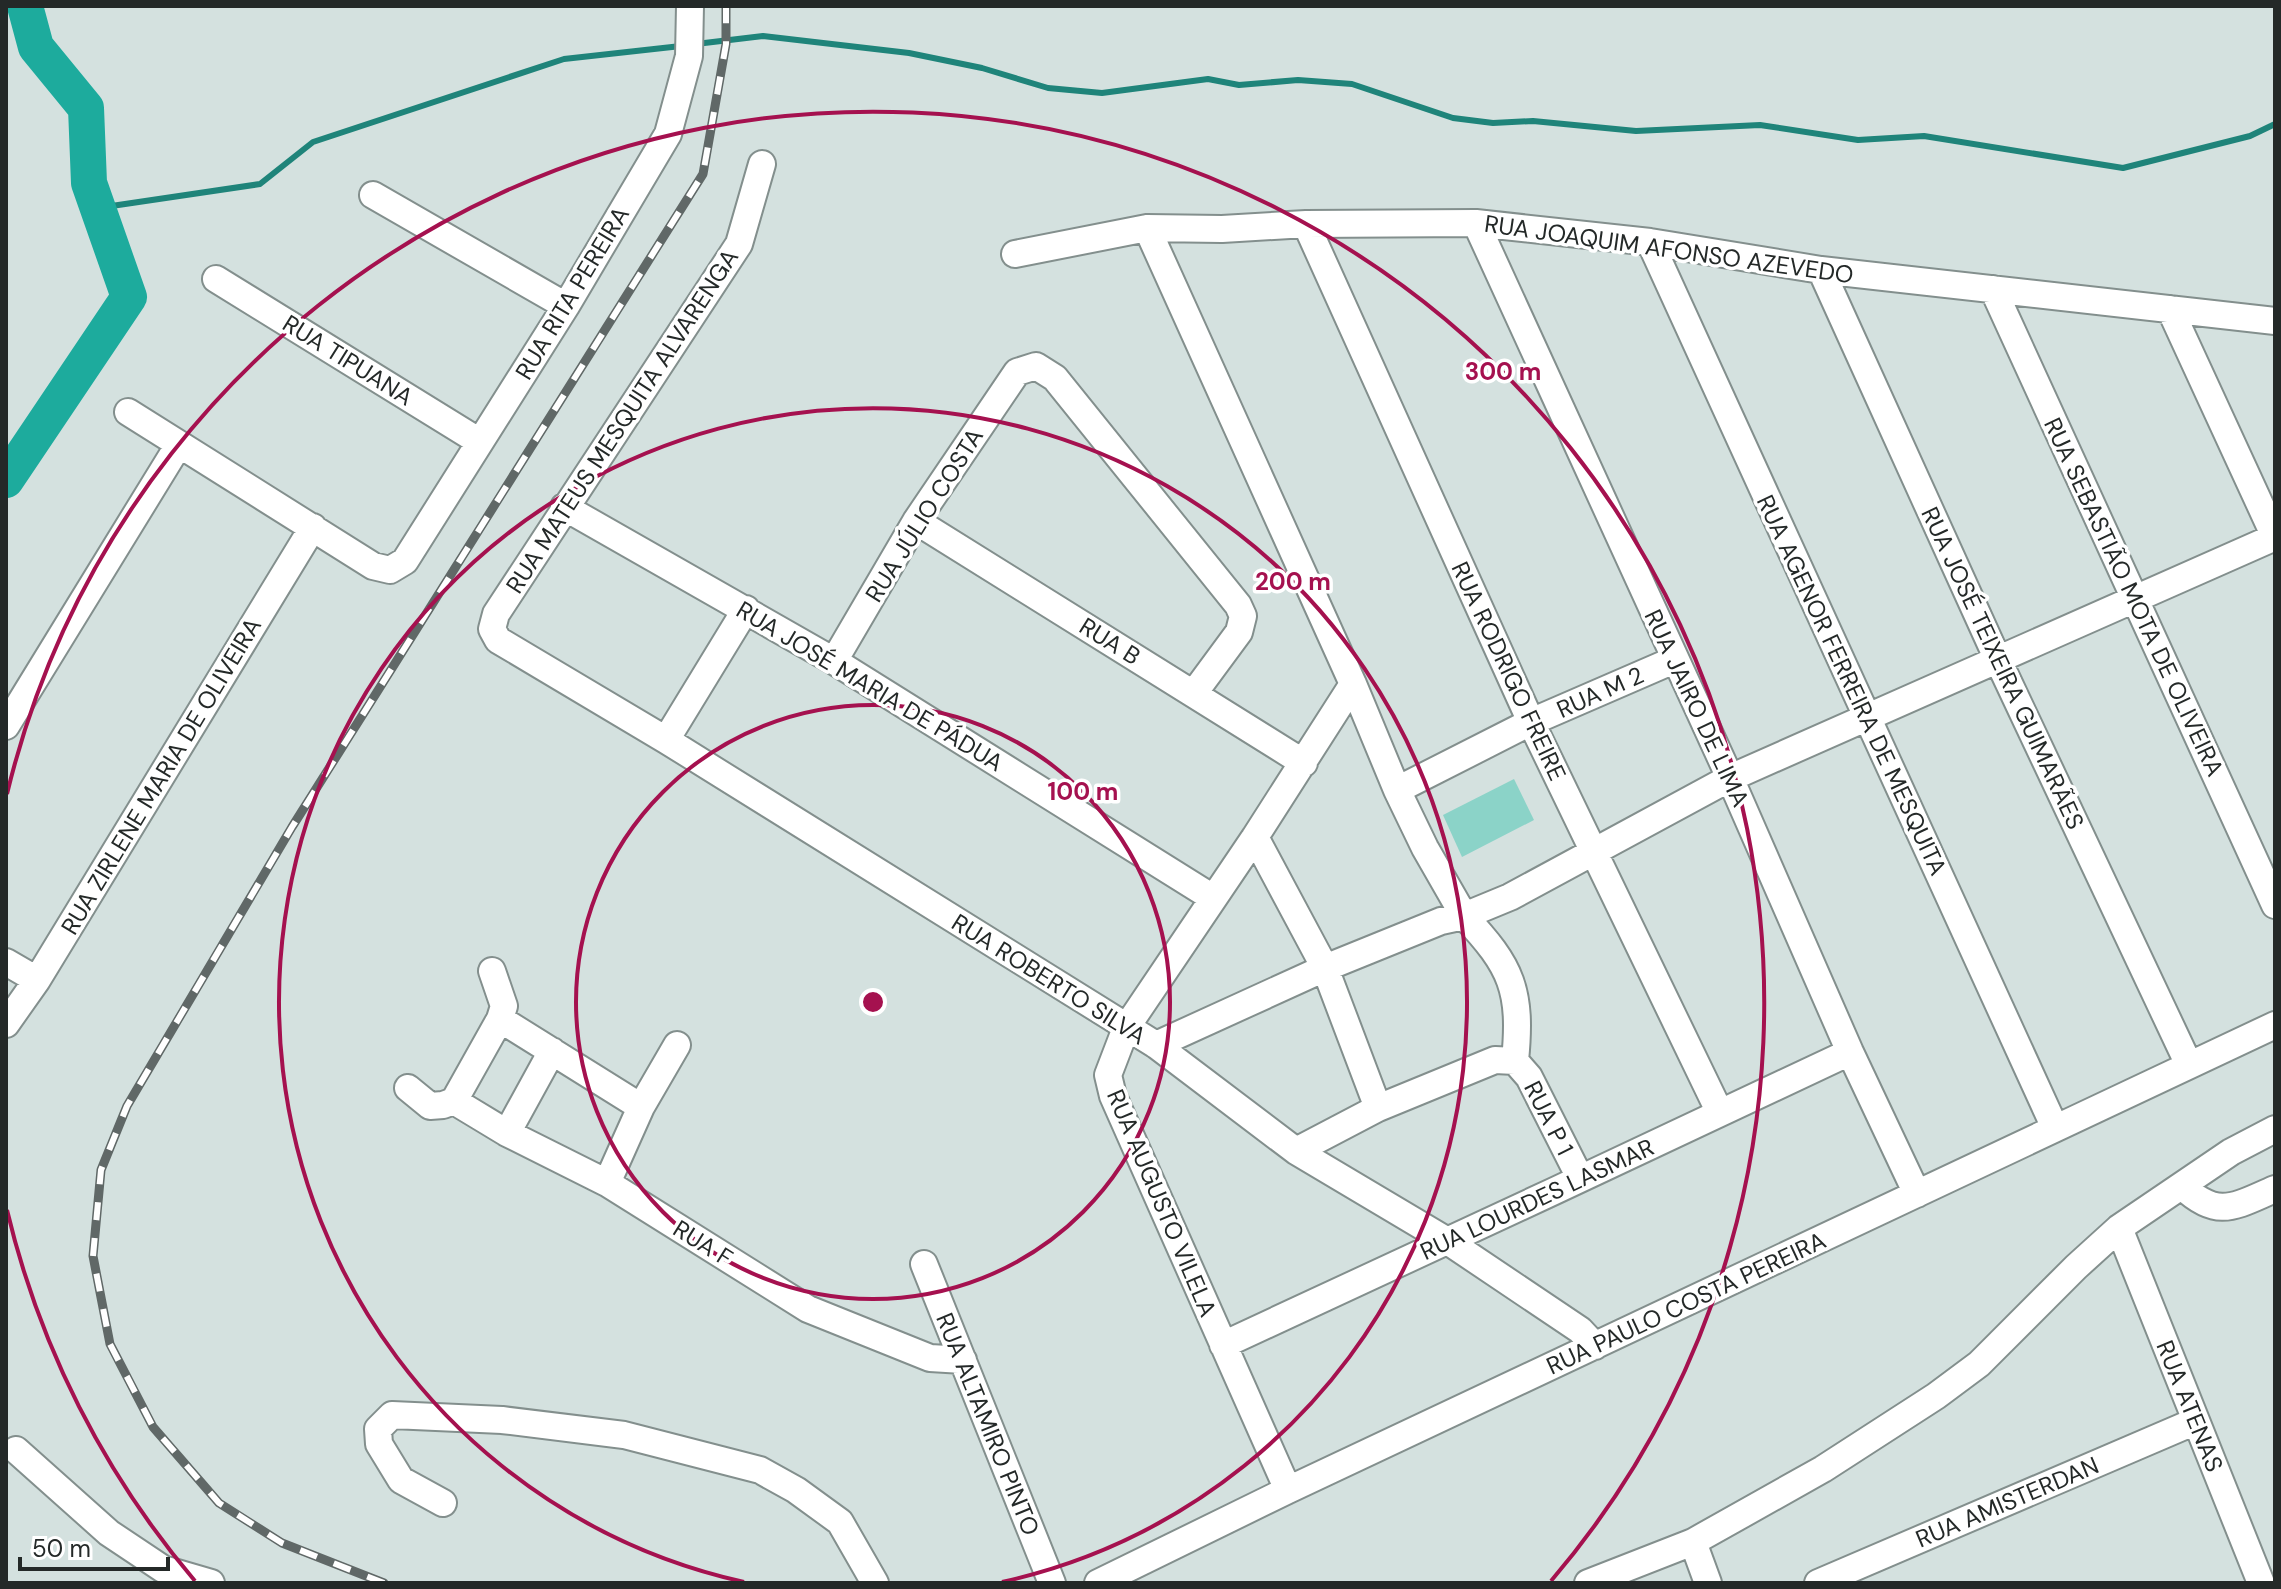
<svg xmlns="http://www.w3.org/2000/svg" width="2281" height="1589" font-family="'DM Sans',sans-serif">
<style>
.green{fill:#8bd3c8}
.lines{fill:none;stroke-linecap:round;stroke-linejoin:round}
.stream{stroke:#1f847a;stroke-width:6}
.river{stroke:#1dab9d;stroke-width:36}
.minor-casing{stroke:#838f8d;stroke-width:30}
.minor{stroke:#fff;stroke-width:26}
.rail-casing{stroke:#606867;stroke-width:9}
.rail{stroke:#fff;stroke-width:6;stroke-dasharray:18;stroke-linecap:butt}
.ring{fill:none;stroke:#a5114f;stroke-width:4}
.labels{text-anchor:middle;dominant-baseline:central;stroke-width:7;stroke-linejoin:round;paint-order:stroke}
.street-label{font-size:24px;fill:#242928;stroke:#fff}
.centre{fill:#a5114f;stroke:#fff;stroke-width:4}
.ring-label{font-size:24px;text-anchor:middle;font-weight:bold;fill:#a5114f;stroke:#fff;stroke-width:7;stroke-linejoin:round;paint-order:stroke}
</style>
<rect width="100%" height="100%" fill="#d4e1df"/>
<!-- green -->
<path class="green" d="M1514,779L1534,820L1462,857L1443,815Z"/>
<g class="lines">
<!-- stream -->
<path class="stream" d="M696,44L763,36L909,53L982,68L1048,88L1102,93L1208,79L1239,85L1298,80L1352,84L1453,118L1493,123L1533,121L1636,131L1760,125L1858,140L1924,136L2123,168L2250,136L2275,124
M98,208L260,184L313,142L564,59L681,46"/>
<!-- river -->
<path class="river" d="M6,480L129,297L89,183L86,108L36,47L25,6"/>
<!-- minor casing -->
<g class="minor-casing">
<path id="minor" d="M762,164L739,244L496,614L492,629L498,640L666,740L1156,1045L1296,1151L1449,1242L1580,1330L1595,1346
M373,195L566,306
M1476,223L1730,778L1850,1052L1917,1194
M1306,224L1531,722L1720,1113
M1147,228L1353,684L1397,790L1425,848L1464,916L1441,921L1325,968L1156,1045
M1650,242L2055,1128
M1015,254L1147,228L1222,229L1306,224L1476,223L1650,242L1821,270L2275,321
M1821,270L1998,660L2189,1065
M216,279L480,442
M1993,289L2275,905
M128,412L373,566L390,570L405,561L566,306L668,134L689,56L690,6
M564,507L834,661L1213,898
M916,521L1304,763
M834,661L916,521L1017,372L1036,366L1055,378L1238,605L1243,616L1239,632L1194,693
M6,726L178,446
M666,740L746,609
M1397,790L1531,722L1674,660
M1255,837L1325,968L1378,1108
M6,962L37,980
M500,1019L641,1107
M6,1024L37,980L313,527
M1515,1061C1522,990 1512,967 1464,916L1510,897L1730,778L2275,537L2170,309
M1515,1061L1529,1077L1580,1178
M408,1088L430,1106L443,1105L454,1101L500,1019L504,1006L492,971
M454,1101L507,1133L607,1183L808,1309L930,1358L963,1360
M507,1133L552,1051
M1296,1151L1378,1108L1495,1060L1515,1061
M607,1183L641,1107L677,1045
M2182,1186C2218,1220 2235,1206 2275,1189
M2119,1228L2261,1583
M924,1264L1052,1583
M1223,1345C1433,1249 1641,1150 1850,1052
M16,1450L109,1533L163,1569L211,1583
M1288,1490L1113,1096L1108,1075L1126,1028L1255,837L1353,684
M443,1503L401,1480L379,1444L378,1429L392,1415L502,1420L624,1435L760,1470L796,1490L840,1522L875,1583
M1693,1542L1708,1583
M1098,1583L1288,1490L2275,1025
M1588,1583L1693,1542L1823,1469L1936,1396L1979,1364L2076,1267L2119,1228L2231,1152L2275,1129
M1818,1583L2196,1421"/>
</g>
<!-- minor -->
<use href="#minor" class="minor"/>
<!-- rail casing -->
<g class="rail-casing">
<path id="rail" d="M384,1583L282,1543L219,1503L153,1427L110,1344L93,1256L101,1170L127,1106L292,827L703,174L726,44V6"/>
</g>
<!-- rail -->
<use href="#rail" class="rail"/>
</g>
<!-- distance rings -->
<g class="ring">
<circle cx="873" cy="1002" r="297"/>
<path d="M744 1582A594 594 0 1 1 1002 1582"/>
<path d="M195 1581A891 891 0 0 1 7 1210M7 794A891 891 0 1 1 1551 1581"/>
</g>
<g class="labels">
<!-- street labels -->
<g class="street-label">
<text transform="translate(1669 249) rotate(8)">RUA JOAQUIM AFONSO AZEVEDO</text>
<text transform="translate(572 293) rotate(-59)">RUA RITA PEREIRA</text>
<text transform="translate(348 360) rotate(32)">RUA TIPUANA</text>
<text transform="translate(622 421) rotate(-57)">RUA MATEUS MESQUITA ALVARENGA</text>
<text transform="translate(924 515) rotate(-58)">RUA JÚLIO COSTA</text>
<text transform="translate(2134 597) rotate(65)">RUA SEBASTIÃO MOTA DE OLIVEIRA</text>
<text transform="translate(1110 641) rotate(32)">RUA B</text>
<text transform="translate(2003 668) rotate(65)">RUA JOSÉ TEIXEIRA GUIMARÃES</text>
<text transform="translate(1509 671) rotate(65)">RUA RODRIGO FREIRE</text>
<text transform="translate(1852 685) rotate(65)">RUA AGENOR FERREIRA DE MESQUITA</text>
<text transform="translate(870 686) rotate(31)">RUA JOSÉ MARIA DE PÁDUA</text>
<text transform="translate(1600 692) rotate(-24)">RUA M 2</text>
<text transform="translate(1697 708) rotate(65)">RUA JAIRO DE LIMA</text>
<text transform="translate(161 776) rotate(-59)">RUA ZIRLENE MARIA DE OLIVEIRA</text>
<text transform="translate(1049 979) rotate(32)">RUA ROBERTO SILVA</text>
<text transform="translate(1549 1118) rotate(63)">RUA P 1</text>
<text transform="translate(1537 1199) rotate(-25)">RUA LOURDES LASMAR</text>
<text transform="translate(1162 1203) rotate(67)">RUA AUGUSTO VILELA</text>
<text transform="translate(703 1243) rotate(32)">RUA F</text>
<text transform="translate(1686 1303) rotate(-25)">RUA PAULO COSTA PEREIRA</text>
<text transform="translate(2190 1406) rotate(68)">RUA ATENAS</text>
<text transform="translate(988 1424) rotate(68)">RUA ALTAMIRO PINTO</text>
<text transform="translate(2007 1502) rotate(-23)">RUA AMISTERDAN</text>
</g>
</g>
<circle cx="873" cy="1002" r="12" class="centre"/>
<g class="ring-label">
<text x="1503" y="380">300 m</text>
<text x="1293" y="590">200 m</text>
<text x="1083" y="800">100 m</text>
</g>
<!-- border -->
<rect width="2281" height="1589" fill="none" stroke="#242928" stroke-width="16"/>
<!-- scale -->
<path d="M20 1557v12h148v-12" fill="none" stroke="#242928" stroke-width="4"/>
<text x="32" y="1557" font-size="24" fill="#242928" stroke="#ffffff" stroke-width="6" paint-order="stroke">50 m</text>
</svg>
